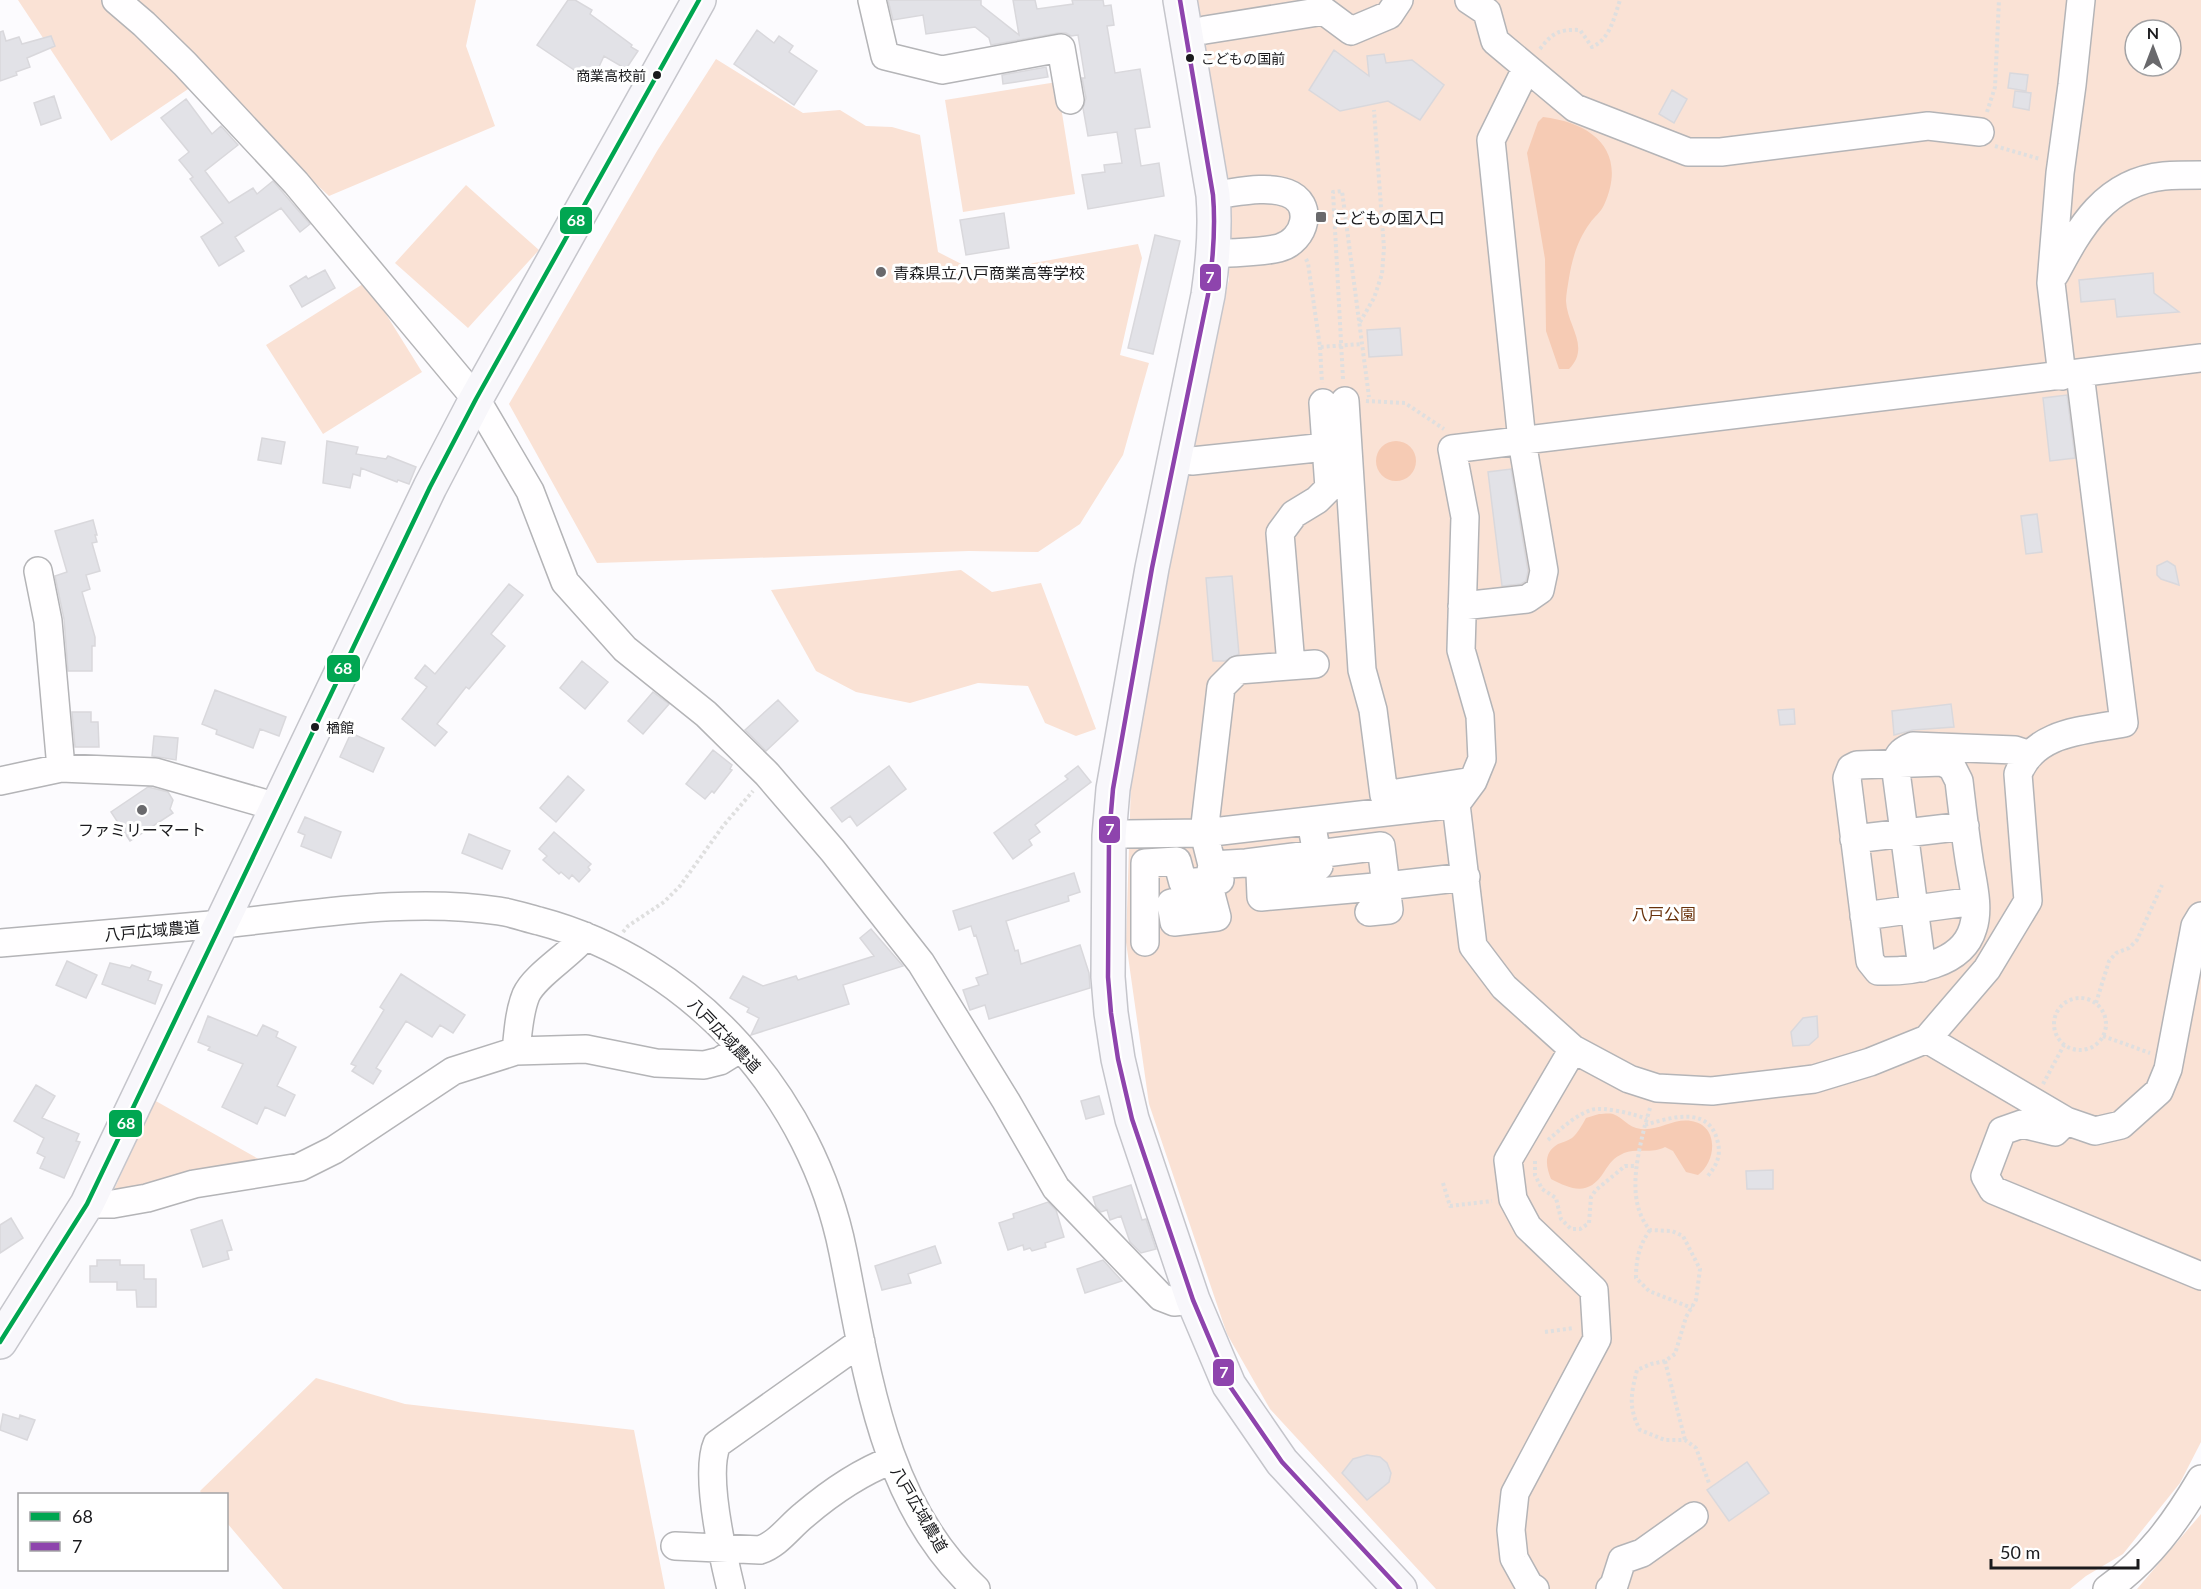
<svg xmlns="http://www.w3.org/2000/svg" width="2201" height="1589" font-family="Lato,'Noto Sans JP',sans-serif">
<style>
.green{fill:#fae2d5;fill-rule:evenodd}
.water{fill:#f6cbb4}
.building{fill:#e2e2e7;stroke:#d9d8dc;stroke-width:1.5}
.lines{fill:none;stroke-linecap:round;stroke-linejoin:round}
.minor-casing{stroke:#b4b4b7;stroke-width:30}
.major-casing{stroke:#c5c5cb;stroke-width:36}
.path{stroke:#dfdfdf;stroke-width:4;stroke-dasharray:3 3;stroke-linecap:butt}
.minor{stroke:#fffeff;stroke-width:27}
.major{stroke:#f8f7fb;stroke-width:33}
.bus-1-casing{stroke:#fff;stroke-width:9}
.bus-2-casing{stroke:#fff;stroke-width:9}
.bus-1{stroke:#00a651;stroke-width:4.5}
.bus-2{stroke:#8e44ad;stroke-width:4.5}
.bus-dot{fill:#1a1a1d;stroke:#fff;stroke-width:2}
.poi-dot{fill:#69696c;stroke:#fff;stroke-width:2}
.labels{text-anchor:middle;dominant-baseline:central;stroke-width:6;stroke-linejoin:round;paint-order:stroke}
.bus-label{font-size:14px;fill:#1a1a1d;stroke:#fff;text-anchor:start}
.poi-label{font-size:16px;fill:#1a1a1d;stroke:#fff;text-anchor:start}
.park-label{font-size:16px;fill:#69320b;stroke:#fff}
.street-label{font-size:16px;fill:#1a1a1d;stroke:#fff}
.line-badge{stroke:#fff;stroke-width:2}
.badge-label{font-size:16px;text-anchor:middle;font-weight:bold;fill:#fff}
</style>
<rect width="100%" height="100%" fill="#fcfbfe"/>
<!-- green -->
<path class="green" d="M18,0H476L466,46L495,126L329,196L203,79L111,141Z
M1197,0H2201V1442L2180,1483L2123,1554L2086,1576L2070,1589H1436L1270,1409L1227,1334L1149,1104L1126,942L1131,783L1186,473L1229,279L1230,207L1227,178ZM2135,30H2171V66H2135Z
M716,59L803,113L840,110L866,126L892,127L920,135L938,252L979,273L1138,244L1142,258L1120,355L1149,363L1123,455L1080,524L1038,552L969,551L597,563L509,404L657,151Z
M1057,82L1075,194L963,212L945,100Z
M466,185L539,250L468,328L395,263Z
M366,282L422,372L323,434L266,345Z
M961,570L992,592L1041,583L1096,729L1076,736L1045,723L1028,686L978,683L910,703L856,692L816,671L771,590Z
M154,1100L271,1166L114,1190Z
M316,1378L405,1404L634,1430L665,1589H283L227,1523L226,1494H202L200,1491Z
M2201,1514V1589H2137Z"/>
<!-- water -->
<path class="water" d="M1543,117C1594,123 1628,152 1604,205C1601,212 1594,217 1590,223C1578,239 1572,259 1569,278C1568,285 1566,294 1566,301C1567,326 1591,347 1569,369H1559L1546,331L1545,259L1527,153L1538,122Z
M1376 461a20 20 0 1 1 40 0a20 20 0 1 1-40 0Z
M1599,1114C1603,1114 1609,1113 1613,1114C1624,1118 1627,1127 1641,1129C1659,1131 1674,1118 1691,1121C1719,1125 1717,1161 1698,1175L1686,1172L1673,1151L1665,1147C1652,1154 1637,1148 1624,1153C1613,1158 1610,1163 1604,1172C1589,1196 1572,1190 1551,1179C1546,1166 1543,1153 1558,1144C1563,1142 1567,1141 1572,1138C1578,1133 1582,1125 1586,1118Z"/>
<!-- building -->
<path class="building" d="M568,0H575L592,10L590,14L632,45L631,47L638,51L626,69L604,56L595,75L592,74L589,80L537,45Z
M888,0H981V5L1019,35L1013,0H1035L1037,9L1073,4L1072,0H1103L1104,6L1111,5L1114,25L1107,26L1115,73L1140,69L1150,127L1135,129L1141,166L1159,163L1164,196L1088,209L1082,175L1105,172L1104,165L1122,163L1117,132L1088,136L1083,108L1086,98L1082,78H1085L1078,35L1071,36L1066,33H1058L991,45L989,38L975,27L926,34L923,15L893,20Z
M757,30L774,43L779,36L793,46L789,52L817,71L794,105L734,64Z
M3,31L6,41L19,37L22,44L51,36L55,46L27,58L30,67L16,72L17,75L0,81V32Z
M1334,50L1369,76L1367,56L1384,54L1386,63L1412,60L1444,85L1420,120L1388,101L1340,111L1309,90Z
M1046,67L1048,77L1003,84L1002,75Z
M2010,73L2028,75L2026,91L2008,88Z
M1672,90L1687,99L1674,123L1659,114Z
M2015,91L2031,93L2029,110L2013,107Z
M54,96L61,118L41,125L34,103Z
M186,99L212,134L221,126L238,145L205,171L229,203L253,188L257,194L273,181L310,224L300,232L281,208L235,237L244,251L219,266L201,237L223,223L190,179L193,177L179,160L189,152L161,118Z
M1004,213L1009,248L966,255L960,220Z
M1155,235L1180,241L1153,354L1128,348Z
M325,270L335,288L302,307L290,286L306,276L308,279Z
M2153,273L2154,293L2179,312L2117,317L2115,299L2081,302L2079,280Z
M1400,328L1402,355L1369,357L1367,330Z
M2067,395L2075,458L2050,461L2043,398Z
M262,438L285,442L281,464L258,460Z
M327,441L358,447L356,454L386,459L388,456L416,467L409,484L398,480L397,482L361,468L360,476L353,474L350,488L323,483Z
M1511,469L1528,571L1526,581L1521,584L1502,586L1488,472Z
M2037,514L2042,552L2026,554L2021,516Z
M93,520L97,535H95L97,542L92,543L100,571L86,575L90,589L82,592L95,637V646H92V671H68L64,619L55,576L67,572L55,531Z
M2167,561L2175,566L2179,585L2161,579L2157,575V566Z
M1232,576L1239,654L1225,661H1213L1206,578Z
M509,584L523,595L491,634L505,646L469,689L466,687L437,724L447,732L435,746L402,719L427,687L415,678L425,665L435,674Z
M582,661L608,682L585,709L560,688Z
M215,690L286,717L279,736L260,729L253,748L216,734L217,730L202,724Z
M653,692L669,704L643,734L628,721Z
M778,700L798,721L766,751L745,730Z
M1951,704L1954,727L1913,730L1894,735L1892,711Z
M1794,709L1795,724L1780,725L1778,710Z
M72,712H91V722H98L99,747H75Z
M351,733L384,748L373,772L340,757Z
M154,736L178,738L176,760L152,756Z
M713,750L732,765L730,769L732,770L714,793L712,791L705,799L686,784Z
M889,766L906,789L857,826L850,816L842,822L831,808Z
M1078,766L1091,782L1035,825L1040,832L1029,840L1032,845L1013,859L994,833L1068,779L1065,776Z
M568,776L584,790L556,822L540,808Z
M148,787L168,792L173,800L170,809L173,813L130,841L111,812Z
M305,817L341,832L331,858L301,846L305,835L298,832Z
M554,832L591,864L588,867L590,870L579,882L572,875L569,879L561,872L559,874L543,860L547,856L539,849Z
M469,834L510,851L502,869L462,853Z
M1074,873L1080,892L1068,896L1069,901L1006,921L1015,951L1018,950L1021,964L1080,945L1089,973L1090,988L989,1019L985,1005L970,1010L963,990L979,985L976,978L988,974L976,935L974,936L971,926L959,930L953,911Z
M871,929L903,966L843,985L849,1004L751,1035L759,1018L747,1012L749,1008L730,998L743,976L763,986L796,976L798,980L874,956L860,938Z
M67,961L97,975L86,998L56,985Z
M110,963L130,968L132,965L151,972L148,980L162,985L155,1004L102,984Z
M401,974L465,1015L453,1033L440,1025L432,1037L406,1021L376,1068L381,1071L373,1084L352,1071L356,1066L351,1064L384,1010L380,1007Z
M208,1016L257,1036L263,1025L278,1032L276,1037L296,1047L277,1086L295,1095L285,1116L265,1107L257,1124L222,1107L243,1064L208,1050L210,1047L198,1042Z
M1817,1016L1818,1037L1809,1045L1793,1046L1791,1032L1803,1018Z
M36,1085L55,1096L42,1118L79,1134L76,1141L80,1142L64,1178L40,1168L45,1157L37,1153L44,1138L14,1121Z
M1099,1096L1104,1114L1086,1119L1081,1101Z
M1773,1170V1189H1747L1746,1171Z
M1131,1185L1142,1220L1146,1219L1156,1249L1141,1253L1130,1242L1121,1216L1110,1220L1107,1210L1101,1212L1096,1207L1093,1197Z
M1048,1202L1056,1210L1064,1237L1045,1243L1046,1247L1032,1251L1030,1248L1024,1250L1023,1245L1008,1250L999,1223L1014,1218L1013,1214Z
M11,1218L23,1238L0,1253V1225Z
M222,1220L232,1250L227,1251L229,1259L203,1267L191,1230Z
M935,1246L941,1263L908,1274L911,1283L882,1290L875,1266Z
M97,1260H120V1265H144V1279H156V1307H137L136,1290H117V1282H90V1266H97Z
M1103,1260L1122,1281L1085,1293L1077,1269Z
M3,1414L19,1419L20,1415L35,1420L27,1440L0,1430Z
M1367,1455L1380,1457L1387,1463L1391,1473L1389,1482L1367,1500L1342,1473L1353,1459Z
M1747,1462L1769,1493L1729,1521L1707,1490Z"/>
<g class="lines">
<!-- minor casing -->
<g class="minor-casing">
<path id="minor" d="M116,0L144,24L185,64L296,183L476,399L530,491L565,582L625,649L706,714L767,774L833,851L921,963L1006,1101L1056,1188L1161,1297L1174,1302L1193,1300
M872,0L885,56L942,70L1061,48L1070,100
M1469,0L1487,12L1495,41L1575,108L1688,152H1721L1928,126L1980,132
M1205,30L1324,11L1351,31L1389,15L1399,0
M1213,195C1235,193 1265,185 1287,193C1315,203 1306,241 1279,248C1259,253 1235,252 1214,254
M2055,274C2080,227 2105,182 2164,176C2176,175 2189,175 2201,175
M2080,374L2124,723C2084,731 2035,731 2018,774L2028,901L1987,969L1927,1039L2066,1121L2055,1132L2022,1124L2002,1131L1985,1176L1993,1190L2201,1276
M2062,376L2051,283L2060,173L2072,85L2081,0
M1345,401L1362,670L1373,710L1384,795L1473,781
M1192,461L1326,447
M38,571L48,621L61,768
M1462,606L1527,599L1540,590L1544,571L1522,441L1491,140L1526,69
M1291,665L1280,533L1294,514L1317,500L1329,488L1323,403
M1942,762L1952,767L1959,781C1962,807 1965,833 1969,859C1972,880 1980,907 1973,928C1962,966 1911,972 1878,971L1870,961L1847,778L1851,768L1857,765Z
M0,781L61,768L155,772L277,807
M1311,821L1319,866L1260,873L1261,897L1386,886L1466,877
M1126,834L1204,833L1456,804
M1854,839L1965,826
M1212,865L1246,863L1381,846L1389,910L1369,912
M1212,898L1217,917L1174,922L1171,903L1212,898L1209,881L1212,865L1204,833L1221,687L1238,670L1315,664
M1864,916L1975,901
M1145,942V863L1177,861L1183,883L1220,880
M0,943C74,936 148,931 222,924C313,915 407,897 499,911C513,913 526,918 539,921C694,962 812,1097 843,1252C867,1370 882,1503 976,1589
M1922,968L1895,764C1899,753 1903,750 1913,746L2015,750L2030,755
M1573,1049L1629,1079L1657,1088L1712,1091L1814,1079L1870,1062L1927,1039
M516,1051C518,1033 519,1012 526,995C535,975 570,955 585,936
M2066,1121L2095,1131L2121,1125L2159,1091L2168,1069L2195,926L2201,916
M87,1204H113L147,1198L194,1184L300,1167L334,1150L453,1071L516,1051L586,1049L656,1063L704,1065L720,1061L741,1048
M675,1546L760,1550C778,1544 789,1527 804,1515C831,1492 858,1473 892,1460
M731,1589C723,1556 704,1474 717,1444L861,1342
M1535,1589L1529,1585L1514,1558L1511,1530L1515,1493L1597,1339L1594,1290L1528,1227L1513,1199L1508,1160L1573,1049L1504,987L1473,946L1456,804L1473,781L1482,759L1480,716L1461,650L1465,517L1452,449L2201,358
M1610,1589L1614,1585L1622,1560L1642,1553L1694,1516
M2107,1589C2149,1559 2175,1523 2201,1479"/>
</g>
<!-- major casing -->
<g class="major-casing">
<path id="major" d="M1180,0L1213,195C1216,230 1213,261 1208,295L1152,568L1113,789L1109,836L1108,977L1111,1013L1118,1059L1132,1119L1193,1300L1229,1385L1282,1462L1400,1589
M0,1342L87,1204L430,487L476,399L699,0"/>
</g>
<!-- path -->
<path class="path" d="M1540,49C1552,33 1559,29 1580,30L1592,47C1610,39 1614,18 1620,0
M1987,112L1995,87L1999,0
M1995,146L2040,159
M1306,259L1308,263L1320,347L1362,344
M1360,322L1374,298L1382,274L1384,248L1374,110
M1320,347L1322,383
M1343,379L1333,192L1342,191L1369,397
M1366,401L1405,403L1444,429
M623,932L628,926L664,902L680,886L723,826L753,791
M2054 1024a26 26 0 1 1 52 0a26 26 0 1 1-52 0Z
M2096,1003L2109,961L2116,953L2129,948L2137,940L2162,885
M2103,1036L2150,1053
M2043,1084L2064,1045
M1650,1108L1645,1125C1672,1117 1710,1105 1718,1143C1721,1157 1716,1166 1707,1177
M1645,1125C1637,1158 1626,1202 1650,1230L1672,1231L1683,1236L1700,1269L1696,1300L1686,1317L1675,1354L1665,1361L1651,1364L1637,1370C1631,1394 1628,1407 1640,1430L1665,1440H1685L1696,1448L1709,1483
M1548,1140C1561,1129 1574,1116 1591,1110C1602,1106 1635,1114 1647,1119
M1535,1161V1175L1542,1189L1556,1198L1561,1219L1571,1229H1580L1589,1223L1591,1197L1596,1190L1625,1166H1636
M1443,1183L1450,1206L1492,1201
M1650,1230C1639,1246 1636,1259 1636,1278L1649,1291L1692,1308
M1545,1332L1574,1328
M1665,1361L1685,1440"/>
<!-- minor -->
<use href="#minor" class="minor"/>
<!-- major -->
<use href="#major" class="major"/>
<!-- bus-1 casing -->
<g class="bus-1-casing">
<path id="bus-1" d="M0,1342L87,1204L430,487L476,399L699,0"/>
</g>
<!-- bus-2 casing -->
<g class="bus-2-casing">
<path id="bus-2" d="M1180,0L1213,195C1216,230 1213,261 1208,295L1152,568L1113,789L1109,836L1108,977L1111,1013L1118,1059L1132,1119L1193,1300L1229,1385L1282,1462L1400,1589"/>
</g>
<!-- bus-1 -->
<use href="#bus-1" class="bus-1"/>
<!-- bus-2 -->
<use href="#bus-2" class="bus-2"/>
</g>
<!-- markers -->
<g class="bus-dot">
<circle cx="1190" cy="58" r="5"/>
<circle cx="657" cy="75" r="5"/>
<circle cx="315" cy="727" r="5"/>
</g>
<g class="poi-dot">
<rect x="1315" y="211" width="12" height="12" rx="3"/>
<circle cx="881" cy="272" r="6"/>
<circle cx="142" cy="810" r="6"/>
</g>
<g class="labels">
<!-- bus labels -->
<g class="bus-label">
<text x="1201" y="58">こどもの国前</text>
<text x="646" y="75" text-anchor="end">商業高校前</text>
<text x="326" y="727">楢館</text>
</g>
<!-- poi labels -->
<g class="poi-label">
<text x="1333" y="217">こどもの国入口</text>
<text x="893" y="272">青森県立八戸商業高等学校</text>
<text x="142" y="829" text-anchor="middle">ファミリーマート</text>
</g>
<!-- park labels -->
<g class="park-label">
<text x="1664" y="913">八戸公園</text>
</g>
<!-- street labels -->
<g class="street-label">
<text transform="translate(152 930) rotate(-5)">八戸広域農道</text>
<text transform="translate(725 1035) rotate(46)">八戸広域農道</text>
<text transform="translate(920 1509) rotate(60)">八戸広域農道</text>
</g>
</g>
<g class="line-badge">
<rect x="559" y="206" width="34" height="29" rx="6" fill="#00a651"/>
<rect x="1199" y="263" width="23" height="29" rx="6" fill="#8e44ad"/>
<rect x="326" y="654" width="35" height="29" rx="6" fill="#00a651"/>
<rect x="1098" y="815" width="23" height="29" rx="6" fill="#8e44ad"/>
<rect x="108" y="1109" width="35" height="29" rx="6" fill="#00a651"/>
<rect x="1212" y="1358" width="23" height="29" rx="6" fill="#8e44ad"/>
</g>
<g class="badge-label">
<text x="576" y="226">68</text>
<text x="1210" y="283">7</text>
<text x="343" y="674">68</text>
<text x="1110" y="835">7</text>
<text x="126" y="1129">68</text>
<text x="1224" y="1378">7</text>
</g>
<!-- legend -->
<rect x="18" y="1493" width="210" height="78" fill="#ffffff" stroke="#a3a3a5" stroke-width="1.5"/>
<rect x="30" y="1512" width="30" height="9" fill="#00a651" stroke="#a3a3a5" stroke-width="1.5"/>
<text x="72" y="1523" font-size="18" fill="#1a1a1d">68</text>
<rect x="30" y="1542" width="30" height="9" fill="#8e44ad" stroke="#a3a3a5" stroke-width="1.5"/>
<text x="72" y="1553" font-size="18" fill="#1a1a1d">7</text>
<!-- north arrow -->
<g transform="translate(2153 48)"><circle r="28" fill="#ffffff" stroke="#a3a3a5" stroke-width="1.5"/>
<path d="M0-4.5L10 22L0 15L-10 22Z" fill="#69696c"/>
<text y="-9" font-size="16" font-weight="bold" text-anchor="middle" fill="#1a1a1d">N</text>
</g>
<!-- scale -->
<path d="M1991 1559v9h147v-9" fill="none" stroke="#1a1a1d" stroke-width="3"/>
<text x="2000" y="1559" font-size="18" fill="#1a1a1d" stroke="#ffffff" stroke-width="4.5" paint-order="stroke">50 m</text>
</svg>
